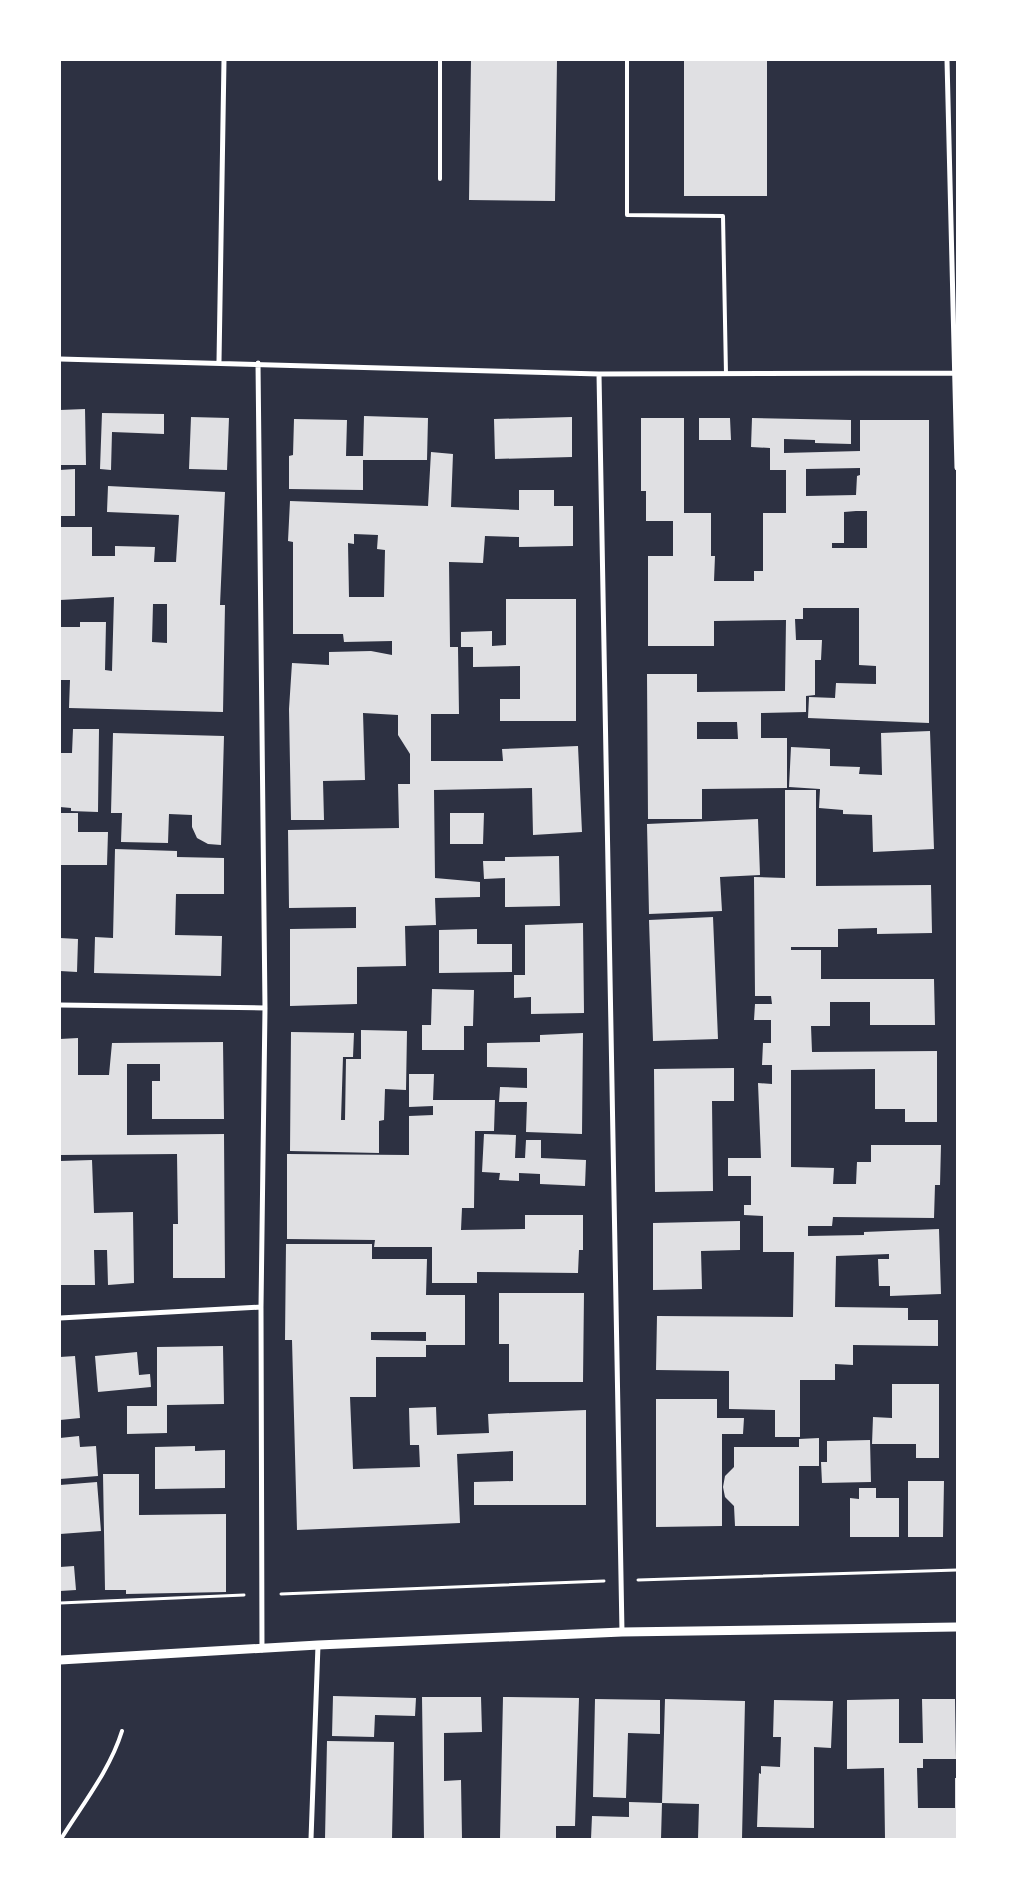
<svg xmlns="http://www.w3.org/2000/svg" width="1017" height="1899" font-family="'DejaVu Sans',sans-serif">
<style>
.building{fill:#e0e0e3;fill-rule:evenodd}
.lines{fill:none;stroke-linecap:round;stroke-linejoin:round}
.path{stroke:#fff;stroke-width:3}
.service{stroke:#fff;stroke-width:4}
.minor{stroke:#fff;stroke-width:5}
.tertiary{stroke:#fff;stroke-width:9}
</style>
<rect width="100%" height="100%" fill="#2d3142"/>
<!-- building -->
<path class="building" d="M471,60H557L555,201L469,200Z
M684,60H767V196H684Z
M85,409L86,465H60V410Z
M102,413L164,414V434L112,432L111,470L100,469Z
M364,416L428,418L427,460H363V490L289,489V456L293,455L294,419L347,420L346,456H363Z
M191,417L229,418L227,470L189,469Z
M572,417V457L495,459L494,419Z
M641,418H684V513H711V556H715L714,581H754V571H763V513H786V470H770V448L751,447L752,418L851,420V444L815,443V440L784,439V453L860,451V420H929V723L808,718L809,697L835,698L836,683L876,684V666L859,665V608H803V619H795L796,640H822L821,660H815V695L806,696V712L761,713V738H787V788L702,789V819H648L647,674H697V692L785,691L786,620L714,621V646H648V556H673V521H646V491H641ZM860,468V475L857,476L856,495L806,496V469ZM856,511H867V548H832V543H844V512ZM697,722H737L738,739H697Z
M699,418H730L731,440H699Z
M431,452L453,454L451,507L519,510V490H554V506H573V546L519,547V537L485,536L483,563L449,562L450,647H458L459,714H431V761H503L502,749L578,746L582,832L533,835L532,788L434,790L435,878L480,882V897L435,898L436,925L405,926L406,966L357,967V1004L290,1006V929L356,928V907L289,908L288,830L399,828L398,784H410V754L398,735V715L363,713L365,780L323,781L324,820H291L289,709L292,663L329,665V652L371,651L392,655V641L344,642L343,634H293V542L288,541L290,501L428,506ZM354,534L378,535L377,549L385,550L384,597H349L348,543L354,544Z
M75,469V516H60V470Z
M108,486L225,492L220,605H225L223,712L69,708L70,680H60V627H80V622H106L105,670L112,671L114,597L60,600V527H92V556H115V546L155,547L154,562H176L179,515L107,512ZM153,604H167V643L152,642Z
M506,599H576V721H500V699H520V666L473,667V647H461V632L492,631V646L506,645Z
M73,729H99L98,812L71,811V808L60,807V753H72Z
M930,731L934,849L873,852L872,815L843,814V810L819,808L820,789L789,787L791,747L830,749V766L860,767L859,774L882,775L881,733Z
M113,733L224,736L221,845L208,844L197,838L192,827V815L169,814L168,843L121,842L122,813H111Z
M785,790H816V886L931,885L932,933L877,934V928L838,929V947H791V950H821V979H934L935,1025H870V1002H830V1026H811L812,1052L937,1051V1122H905V1109H875V1069L791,1070V1167L834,1168L833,1184H856L857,1162H871V1145H941L940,1185H935L934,1218L833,1217L832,1226H808V1236L864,1235V1232L939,1229L941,1294L890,1296V1286H879L878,1259H889V1254L836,1256L835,1307L908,1308V1320H938V1346L853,1345V1365L835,1364V1380H800V1437H775V1410L729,1409V1371L656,1370L657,1316L793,1317L794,1252H763V1216L744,1215V1205H751V1176H728V1158H761L758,1083L772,1084V1065H762L763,1043H771V1020H754L755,1004H772L771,996H755L754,877L785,878Z
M60,813H78V832H108L107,865H60Z
M450,813H484L483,844H450Z
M758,819L760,875L720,877L722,911L649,914L647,824Z
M115,849L177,851V857L224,858V894H176L175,935L222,936L221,976L94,973L95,937L113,938Z
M559,856L560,906L505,907V878L484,879L483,861H505V857Z
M713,917L718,1039L653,1041L649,920Z
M583,923L584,1013L531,1014V997L514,998V975H525V925Z
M477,929V944H512V972L439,973V930Z
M60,938L78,939L77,972L60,971Z
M432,989L474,990L473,1026H464V1050H422V1025H431Z
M361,1030L407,1031L406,1090L385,1089L384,1120L379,1121V1153L290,1151L291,1032L354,1033L353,1057H343L341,1120H345L346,1059H361Z
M583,1033L582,1134L526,1132L527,1102H499L500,1087L527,1088V1068L487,1067V1043L540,1042V1035Z
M78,1038V1075H109L112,1043L223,1042L224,1119H152V1081H160V1064H127V1135L224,1134L225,1278H173V1224H178L177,1154L60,1155V1039Z
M734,1068V1101H712L713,1191L655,1192L654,1069Z
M409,1074H434L433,1100H495L494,1131H475L474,1208H462L461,1230L525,1229V1215H583V1250H579L578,1273L477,1272V1283H432V1247H374L375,1240L287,1239V1154L409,1155V1116L433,1115V1106L409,1107Z
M484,1134L516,1135L515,1158H525L526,1140H541V1158L586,1160L585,1186L540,1184V1174L519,1173V1181L499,1180L500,1173L482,1172Z
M92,1160L94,1213L133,1212L134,1283L108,1285L107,1250H94L95,1285H60V1161Z
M740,1221V1250L701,1251L702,1289L653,1290V1223Z
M286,1244H372V1259H427L426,1295H465V1345H426V1357H376V1397H350L353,1469L420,1467L419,1445H410L409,1408L436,1407L437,1435L489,1433L488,1414L586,1410V1505H474V1482L513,1481V1451L457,1454L460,1523L297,1530L292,1340H285ZM371,1332H426V1341L371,1340Z
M499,1293H584L583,1382H509V1344H499Z
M223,1346L224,1404L167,1405V1433L127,1434V1406H157V1347Z
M137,1352L139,1375L150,1374L151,1387L98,1392L95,1356Z
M75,1356L80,1418L60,1420V1357Z
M892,1384H939V1458H916V1444H872L873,1417L892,1418Z
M656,1399H717V1418H744L743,1434H722V1526L656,1527Z
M79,1436L80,1447L96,1446L98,1476L60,1479V1438Z
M819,1438V1466H799V1526H735L734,1506L725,1497L723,1487L725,1476L734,1467V1447H799V1439Z
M870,1440L871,1482L822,1483L821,1462H827V1441Z
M195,1446V1451L225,1450V1488L155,1489V1447Z
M103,1474H139V1515L226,1514V1592L126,1594V1590H105Z
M908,1481H944L943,1537H908Z
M97,1482L101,1531L60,1534V1485Z
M859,1488H876V1498H899V1537H850V1498L859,1499Z
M74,1566L76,1590L60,1591V1567Z
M333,1696L416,1698L415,1716L375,1715L374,1737L332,1736Z
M422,1697H481L482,1732L444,1733V1781L461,1780L462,1839H424Z
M503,1697L579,1698L575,1826H556V1839H500Z
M595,1699L660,1700V1734L628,1733L626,1798L593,1797Z
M665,1699L745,1701L742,1839H698L699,1804L662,1803Z
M899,1699V1743H923L922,1699H955L956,1759H923V1768H917L918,1808H955V1778H957V1839H885L884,1768L847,1769V1700Z
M774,1700L833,1701L831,1748L814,1747V1828L757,1827L759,1773L761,1774V1766L780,1767L781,1737H773Z
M327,1741L394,1742L392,1839H325Z
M629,1802L662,1803L661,1839H591L592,1816L629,1817Z"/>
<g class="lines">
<!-- path -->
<path class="path" d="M638,1580L957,1570
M281,1594L604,1581
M60,1603L244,1595"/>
<!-- service -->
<path class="service" d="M627,60V215L723,216L726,374
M440,179V60
M61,1839C82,1805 110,1770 122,1731"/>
<!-- minor -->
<path class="minor" d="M947,60L957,468
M60,359L599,374L957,373
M219,362L224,60
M258,363L265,1008L261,1307L262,1650
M599,374L622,1632
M60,1005L265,1008
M60,1318L261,1307
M311,1839L318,1645"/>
<!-- tertiary -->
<path class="tertiary" d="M60,1660L318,1645L622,1632L957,1627"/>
</g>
<!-- border -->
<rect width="1017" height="1899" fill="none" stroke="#ffffff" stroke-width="122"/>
</svg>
